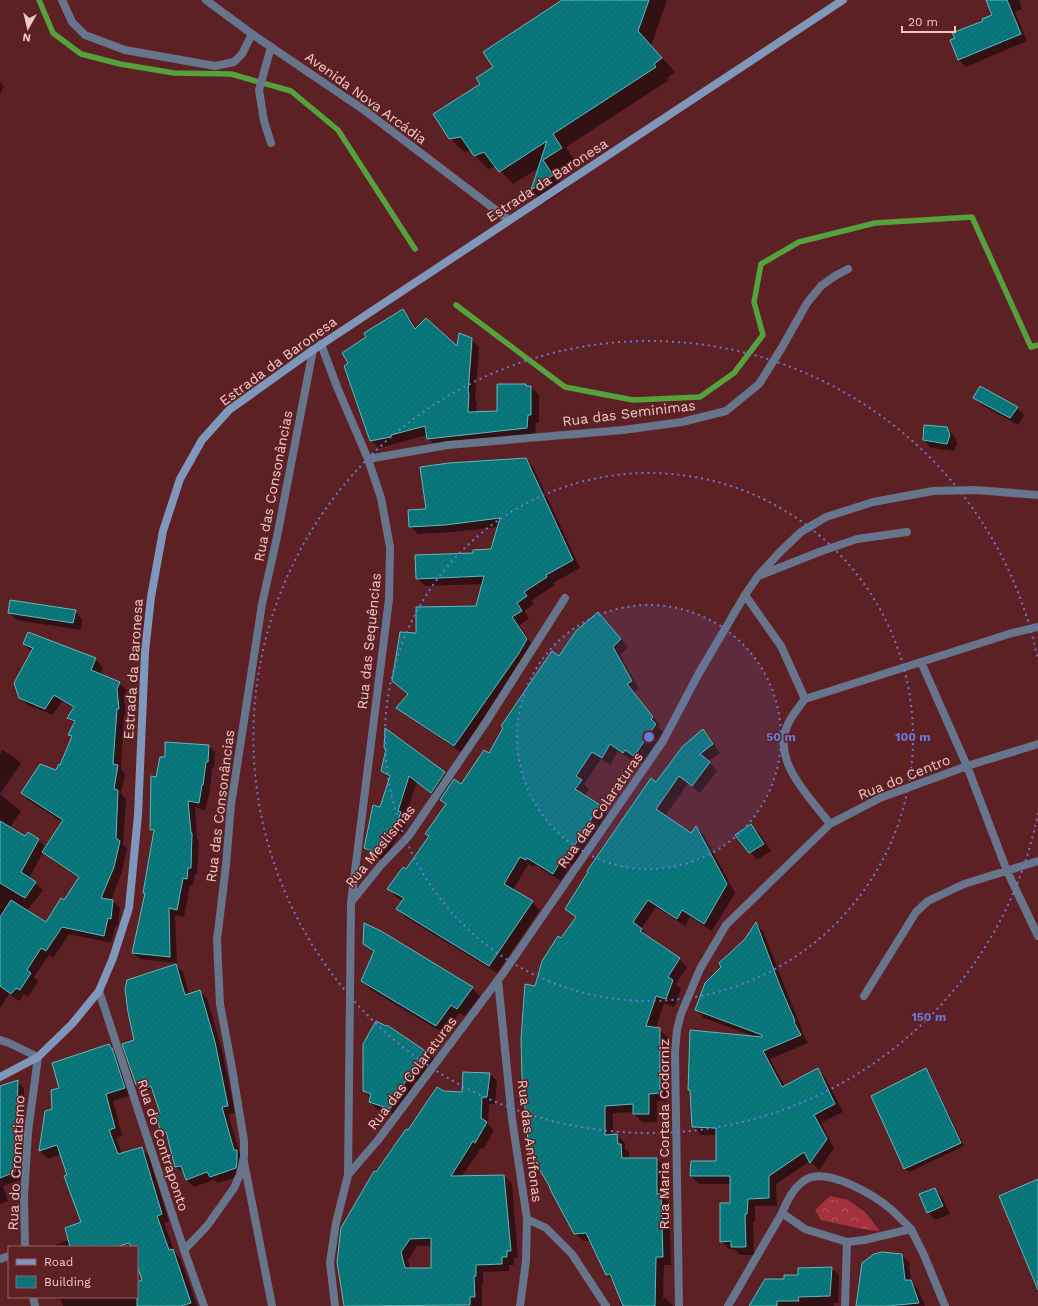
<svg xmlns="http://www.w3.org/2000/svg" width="1038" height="1306" font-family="'Work Sans',sans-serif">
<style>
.park{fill:url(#park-crowns)}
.shadow{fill:#0007;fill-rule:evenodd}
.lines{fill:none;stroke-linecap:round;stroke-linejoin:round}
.stream{stroke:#55a13d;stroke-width:5.5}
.building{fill:url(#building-hatch);stroke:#5ebbbf;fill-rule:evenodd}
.minor{stroke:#66758c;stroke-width:8}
.tertiary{stroke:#66758c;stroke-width:8}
.secondary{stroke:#7f97bb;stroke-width:8}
.ring{fill:none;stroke:#6779d2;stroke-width:2;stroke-dasharray:2 4}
.labels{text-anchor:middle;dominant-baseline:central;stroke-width:3;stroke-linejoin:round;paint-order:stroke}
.street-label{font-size:14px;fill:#f0c9c8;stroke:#5d2025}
.centre{fill:#6779d2;stroke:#5d2025;stroke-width:2}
.ring-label{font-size:12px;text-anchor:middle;font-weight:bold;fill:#6779d2;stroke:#5d2025;stroke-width:3;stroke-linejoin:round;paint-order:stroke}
</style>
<defs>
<pattern id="park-crowns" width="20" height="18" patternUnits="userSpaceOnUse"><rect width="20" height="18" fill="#a3323d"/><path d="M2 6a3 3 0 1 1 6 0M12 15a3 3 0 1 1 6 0" fill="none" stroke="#b45860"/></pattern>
<pattern id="building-hatch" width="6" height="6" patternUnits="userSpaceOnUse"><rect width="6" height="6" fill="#047a7f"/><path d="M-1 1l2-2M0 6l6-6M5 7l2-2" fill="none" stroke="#1f6164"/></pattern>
</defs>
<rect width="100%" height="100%" fill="#5d2025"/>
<!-- park -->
<path class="park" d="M830,1196L848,1200L866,1213L880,1231L862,1229L821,1220L815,1210Z"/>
<!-- shadow -->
<path class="shadow" d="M564,0H667L651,46L675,72L667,78L669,80L566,147L575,161L555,174L566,189L545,203L532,190L539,168L513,184L496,166L488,169L471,151L464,152L450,138L481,84L494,67Z
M988,0H1019L1022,9L1015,12L1027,41L966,67L959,60L952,40L994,15Z
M0,82L4,86L0,94Z
M403,310L410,318L417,329L458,348L471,339L479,347L475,400L477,402L476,413L498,412L526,385L528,387H531L539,395V422L536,423L535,436L436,446L428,438L427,435L379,448L371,440L350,363L367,337ZM471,342H473L468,398H466Z
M974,397L1017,408L1024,415L1018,425L982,405Z
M947,428L954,436L957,443L954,451L931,448L924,440Z
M525,459L533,467L580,568L553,583L555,585L531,601L534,604L524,611L529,619L519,625L534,648L462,753L406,715L398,707L408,694L393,681L417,634L476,607L483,584L425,586L417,578L492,550L498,527L453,532L418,534L410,526L428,510Z
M75,611L82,619L81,630L17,620L9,613Z
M598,614L628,647L620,655L639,689L634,692L660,725L658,727L663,732L642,763L633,757L631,760L618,751L610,765L601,759L584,784L589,789L584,796L599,806L607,814L574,866L571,864L561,881L535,865L534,867L528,864L513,890L532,902L540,910L497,973L405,917L397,909L403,901L396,897L389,889L406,870L430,837L427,834L447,805L441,800L461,785L489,754L559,658Z
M24,644L95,659L103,667L100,675L119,683L127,690L124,697L126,716L124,715L121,769L125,774L121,794L126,799L123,845L127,849L121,875L111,900L113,901L120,908L118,926L116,925L111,943L69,934L53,958L49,955L34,977L38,981L28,997L24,994L19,1001L9,994L0,1008V754L2,750L13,756L21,763L0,794L21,811L10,827L25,837L38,840L46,847L63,822L29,801L22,793L57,771L61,766L72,738L70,735L75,724L68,717L74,709L62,701L53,715L28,705L20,698L32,652ZM43,852L51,859L79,878L64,902L46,924L27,911L43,890L29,878Z
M386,730L445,773L452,780L439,799L417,782L405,817L407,820L402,835L399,834L384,860L373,855L365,848L390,779L382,771L387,749Z
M703,730L710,738L720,753L708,761L717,771L700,793L688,783L665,816L691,835L696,827L704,835L735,893L712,931L690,917L685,926L656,907L641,929L649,937V938L679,959L687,967L676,984L681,989L674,1007L664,1003L656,1028L659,1029L667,1037V1101H657V1122H642L634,1114V1112L613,1113V1135H617L625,1143V1149L629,1152V1159H657L665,1167V1199L669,1203L671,1265H664L663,1298L665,1297L673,1306H621L619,1300L621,1299L614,1282L607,1275L591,1241H583L575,1233L536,987L562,940L576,918L566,909L657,783Z
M209,746L215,752L214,768H212L210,791L205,810L195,807L197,839L199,841L197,874H195L193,885H190L184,917L175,915L177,963L140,959L133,953L146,895L144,892L154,833L151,830L156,778L166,758Z
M751,826L759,833L771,851L757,860L737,835Z
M756,924L763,931L788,995L802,1029L801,1030L808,1043L770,1059L785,1087L817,1070L825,1077L843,1112L821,1123L834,1148L819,1170L810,1161L776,1184L777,1206H755V1222H753L754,1255H740L734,1249H729L721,1241L730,1204L731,1184H699L691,1176L717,1162V1135H701L693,1127L756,1037L704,1018L696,1010L746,940Z
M364,944L472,988L480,996L465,1016L459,1013L445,1034L371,990L363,981L374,953Z
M175,965L183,972L189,994L199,991L207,998L222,1050L235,1113L228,1114L240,1154L243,1175L218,1183L214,1180L194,1187L187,1180L185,1174L176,1167L169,1140L162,1133L161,1113L154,1093L151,1089L144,1091L136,1084L135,1041Z
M387,1026L427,1052L434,1059L418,1083L416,1081L397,1115L377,1109L370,1102L371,1098L364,1091Z
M109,1045L117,1053L132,1095L113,1101L122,1135L116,1138L122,1154L141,1148L149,1156L169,1222L164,1223L174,1251L180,1258L197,1306H63L60,1298L56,1300L53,1297H137V1283L144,1280L137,1262V1247H49L69,1240L82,1222L61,1154L48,1159L40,1151L45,1112L53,1110L60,1089Z
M926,1070L929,1073L964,1146L909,1172L905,1169L872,1097Z
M490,1074L497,1081L495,1104H489L488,1124L494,1131L483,1149L481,1148L462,1176H504L512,1184L518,1258H514V1265H509V1271L483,1272V1284H482V1306H346L338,1262L376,1174L408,1132L444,1092L463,1093ZM417,1246H432V1269H410L408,1260Z
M17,1081L24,1088L22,1157L20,1167L22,1172V1179L3,1186L8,1201L0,1204V1087Z
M935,1189L942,1197L950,1214L935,1220L928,1212Z
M902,1255L909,1262L911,1281L918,1289L925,1306H864Z
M831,1268L839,1275L838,1303H834V1306H752L785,1280Z"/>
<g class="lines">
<!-- stream -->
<path class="stream" d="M39,0L53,33L81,54L120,64L174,73L231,74L291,91L338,130L415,249
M456,305L565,387L633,400L700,397L734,373L763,335L754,302L761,264L799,242L875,223L972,217L1031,347L1038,345"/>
</g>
<!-- building -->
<path class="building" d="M562,0H649L638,31L662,58L654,64L656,67L553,134L562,148L543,160L553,175L531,190L547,141L499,172L484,152L474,156L461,137L449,139L433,114L480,84L476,78L493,67L483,52Z
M986,0H1007L1021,34L958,60L950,40L955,38L952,33L983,21L982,19L992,15Z
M403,309L415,329L426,318L457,346L459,333L472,338L468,393H469L468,412L497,411V384H526V386H531V415H528L527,428L427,439L425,426L391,435V437L370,441L344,366L348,363L342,353L366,337L364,333Z
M980,386L1018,407L1010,418L973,398Z
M924,425L947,427L950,435L947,444L923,440Z
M526,458L573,560L546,575L547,577L524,592L527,596L517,603L522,611L512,617L527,639L519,653L454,746L396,708L408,694L392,681L400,632L416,633V607L476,606L484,576L416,579L415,555L473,553V550L491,549L500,518L445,525L409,527L408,510L426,509L420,467L449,463Z
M10,600L76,610L73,623L8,613Z
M598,612L621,639L613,647L632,681L627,684L653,717L651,719L656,724L634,756L625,750L623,753L610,744L602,758L592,752L576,776L582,780L575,789L600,805L566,859L563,857L553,874L527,858L526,860L520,857L504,884L533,901L489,966L396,909L404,898L387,889L403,867L406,869L429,836L425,834L446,804L440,800L454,779L461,784L484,750L489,753L503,728L501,726L552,651L559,656L576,631Z
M28,632L96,658L91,670L120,682L117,689L119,709H117L113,764L118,765L114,789L118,790L116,838L120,841L114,867L101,898L113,900L111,919L108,918L104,936L62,927L46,951L41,948L27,970L31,973L20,990L16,988L11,994L0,986V917L11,900L46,922L61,898L64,900L79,877L42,852L63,820L21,793L40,764L56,770L59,764L60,765L72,736L68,735L75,721L67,718L74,707L54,695L45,709L19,698L14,683L33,648L23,644Z
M385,728L445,772L431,793L409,776L398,811L401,812L395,828L392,827L376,853L364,848L373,805L380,807L390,776L381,771L386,749L384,748Z
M703,729L713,744L700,754L710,762L692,786L679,776L656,809L691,833L696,826L727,884L704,924L682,910L677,919L648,900L633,922L642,929L640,931L680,958L668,977L673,980L666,999L656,996L646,1026L660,1028V1093L649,1094V1114H633V1104L605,1106V1135L617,1134L618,1144H621L622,1158H657V1194H661L663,1257H656L655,1306H623L610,1274L606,1275L586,1233L574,1234L549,1187H550L529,1152L522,1076L521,1039L525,984L535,986L542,961L558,936L561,938L576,917L565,909L588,872L587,871L651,778L656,782L683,746Z
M165,742L209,745L208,762H206L203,785H202L199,803L188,801L191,833H192L191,868H188L187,879L183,878L177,910L169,908L170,957L132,953L145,893H143L154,830H150L151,776L156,777L160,757H165Z
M0,821L25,836L28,832L39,839L21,872L36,882L25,898L0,883Z
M751,824L764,844L749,853L735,835Z
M756,922L780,986L795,1021L794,1022L801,1035L763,1051L782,1087L818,1068L835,1104L814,1115L827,1139L810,1163L804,1152L769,1176V1198L748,1199L747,1214H745L746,1247H731V1241L720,1242V1203H730V1176H690L691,1161H716V1128L692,1127L690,1090H688L690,1030L762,1037V1035L695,1010L705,983L721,967L719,963L745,939Z
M364,923L381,931L473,987L457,1009L451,1005L436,1026L361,981L374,951L363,944Z
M176,964L185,995L200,990L215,1042L228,1106L222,1107L234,1150H237V1161L236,1168L210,1177L207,1172L186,1180L181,1166L175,1167L166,1132L161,1133L156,1114L160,1113L151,1086L147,1088L146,1082L136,1085L122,1044L134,1040L128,1012L125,989L127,980Z
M376,1021L386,1026L387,1025L427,1052L411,1077L409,1075L390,1109L369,1102L371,1094L363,1091V1044Z
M109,1044L111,1048H112L125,1088L106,1094L115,1128L109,1130L118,1154L142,1147L162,1214L157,1216L169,1250L173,1249L191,1303L181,1306H137V1282L142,1280L137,1265V1247H131L129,1243L117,1247H70L65,1228L81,1222L64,1176L67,1175L57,1145L39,1151L45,1111L52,1109L51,1090L59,1088L52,1063Z
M926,1068L961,1143L904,1169L871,1096Z
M463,1072L490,1073L487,1097H482L481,1118L487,1122L475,1143L473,1141L451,1176L504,1175L511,1251H507V1257H502V1264L476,1265V1276L474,1277L475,1297H470V1305L344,1306L337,1262L341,1228L374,1171L376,1172L406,1129L408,1130L437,1087L444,1091L462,1092ZM431,1238V1268H405L401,1252L410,1239Z
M18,1080L16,1149L14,1160L15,1164V1172L0,1178V1086Z
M1038,1179V1290L999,1196Z
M935,1188L943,1206L927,1213L919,1194Z
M882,1252L902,1254L905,1280H911L919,1303L887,1306H856L862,1263L874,1254Z
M832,1267L830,1296L798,1297L799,1301H777V1306H749L765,1279H784V1275H798V1268Z"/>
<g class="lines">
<!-- minor -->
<path class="minor" d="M62,0L72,22L85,35L125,50L215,66L234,62L242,54L252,34
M271,143L264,121L259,90L271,47
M321,344L337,387L368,459L381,498L390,547L389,599L351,903L348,1175L336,1223L330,1262L335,1306
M368,459L448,445L623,430L682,422L726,411L759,384L781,349L807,303L821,286L835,276L848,269
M761,575L819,552L857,539L907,532
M745,595L781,646L805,699
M921,662L967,766L1007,871L1038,936
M830,824C809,796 771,761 788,724C792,715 799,707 805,699L1012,633L1038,627
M352,901L381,865L408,837L486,722L565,598
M498,980L512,1119L527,1219L526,1261L520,1306
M99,991L184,1250L204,1306
M864,996L916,912L928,901L964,884L1038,861
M0,1040L9,1043L38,1057L28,1132L24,1197L25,1247
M244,1162L272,1306
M348,1175L378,1140L504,972L663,741L699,673L745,595L758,576L780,552L801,532L826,517L873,502L933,491L976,490L1038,495
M782,1213C787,1201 793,1188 805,1180C827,1166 876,1196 893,1211C899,1217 905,1223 911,1229
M527,1219L546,1228L572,1254L606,1306
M184,1250L207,1226L234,1188L240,1174L244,1157V1141L232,1068L220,1004L217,940L226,865L231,805L262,604L277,537L313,350
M0,1259L9,1256
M33,1297L35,1306
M679,1306L675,1052L677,1030L681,1014L700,969L726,925L797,856L830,824L880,798L967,766L1038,744
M728,1306L782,1213L805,1229L847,1242L864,1240L911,1229L924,1255L945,1306
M845,1306L847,1242"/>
<!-- tertiary -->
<path class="tertiary" d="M206,0L252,34L364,110L509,220"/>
<!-- secondary -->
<path class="secondary" d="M0,1077L38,1057L72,1024L99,991L113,958L129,908L138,815L145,652L151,597L163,531L180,479L202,440L229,410L313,350L843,0"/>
</g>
<!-- distance rings -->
<circle cx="649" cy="737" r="132" fill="#6779d2" fill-opacity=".12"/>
<g class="ring">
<circle cx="649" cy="737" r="132"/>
<circle cx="649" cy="737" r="264"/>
<path d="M1038 813A396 396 0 1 1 1038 661"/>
</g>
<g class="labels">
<!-- street labels -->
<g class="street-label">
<text transform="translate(366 98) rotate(36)">Avenida Nova Arcádia</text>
<text transform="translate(547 180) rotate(-33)">Estrada da Baronesa</text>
<text transform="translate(278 361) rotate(-36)">Estrada da Baronesa</text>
<text transform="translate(629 413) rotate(-7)">Rua das Seminimas</text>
<text transform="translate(273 486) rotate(-79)">Rua das Consonâncias</text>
<text transform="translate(369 641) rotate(-84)">Rua das Sequências</text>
<text transform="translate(133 669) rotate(-86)">Estrada da Baronesa</text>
<text transform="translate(904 777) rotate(-22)">Rua do Centro</text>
<text transform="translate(220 806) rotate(-83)">Rua das Consonâncias</text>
<text transform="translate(600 810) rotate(-55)">Rua das Colaraturas</text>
<text transform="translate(380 846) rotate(-51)">Rua Meslismas</text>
<text transform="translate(412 1073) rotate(-53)">Rua das Colaraturas</text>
<text transform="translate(664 1134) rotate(-90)">Rua Maria Cortada Codorniz</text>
<text transform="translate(530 1141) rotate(83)">Rua das Antífonas</text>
<text transform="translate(163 1145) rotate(72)">Rua do Contraponto</text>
<text transform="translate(16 1163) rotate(-87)">Rua do Cromatismo</text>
</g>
</g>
<circle cx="649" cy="737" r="6" class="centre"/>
<g class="ring-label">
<text x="781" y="741">50 m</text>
<text x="913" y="741">100 m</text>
<text x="929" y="1021">150 m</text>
</g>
<!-- legend -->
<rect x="8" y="1246" width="130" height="52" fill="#5d2025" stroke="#986466"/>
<rect x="16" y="1259" width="20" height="6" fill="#7f97bb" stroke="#986466"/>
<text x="44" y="1266" font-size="12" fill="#f0c9c8">Road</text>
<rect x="16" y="1276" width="20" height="12" fill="url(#building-hatch)" stroke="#986466"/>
<text x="44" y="1286" font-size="12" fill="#f0c9c8">Building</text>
<!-- north arrow -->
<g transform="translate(28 28) rotate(188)" stroke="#5d2025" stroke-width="3" paint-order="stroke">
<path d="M0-3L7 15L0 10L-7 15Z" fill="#f0c9c8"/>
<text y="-6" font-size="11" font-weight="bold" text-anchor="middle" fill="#f0c9c8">N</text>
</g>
<!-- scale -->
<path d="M902 26v6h53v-6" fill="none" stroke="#f0c9c8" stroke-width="2"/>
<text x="908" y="26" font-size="12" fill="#f0c9c8" stroke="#5d2025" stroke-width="3" paint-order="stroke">20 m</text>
</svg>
